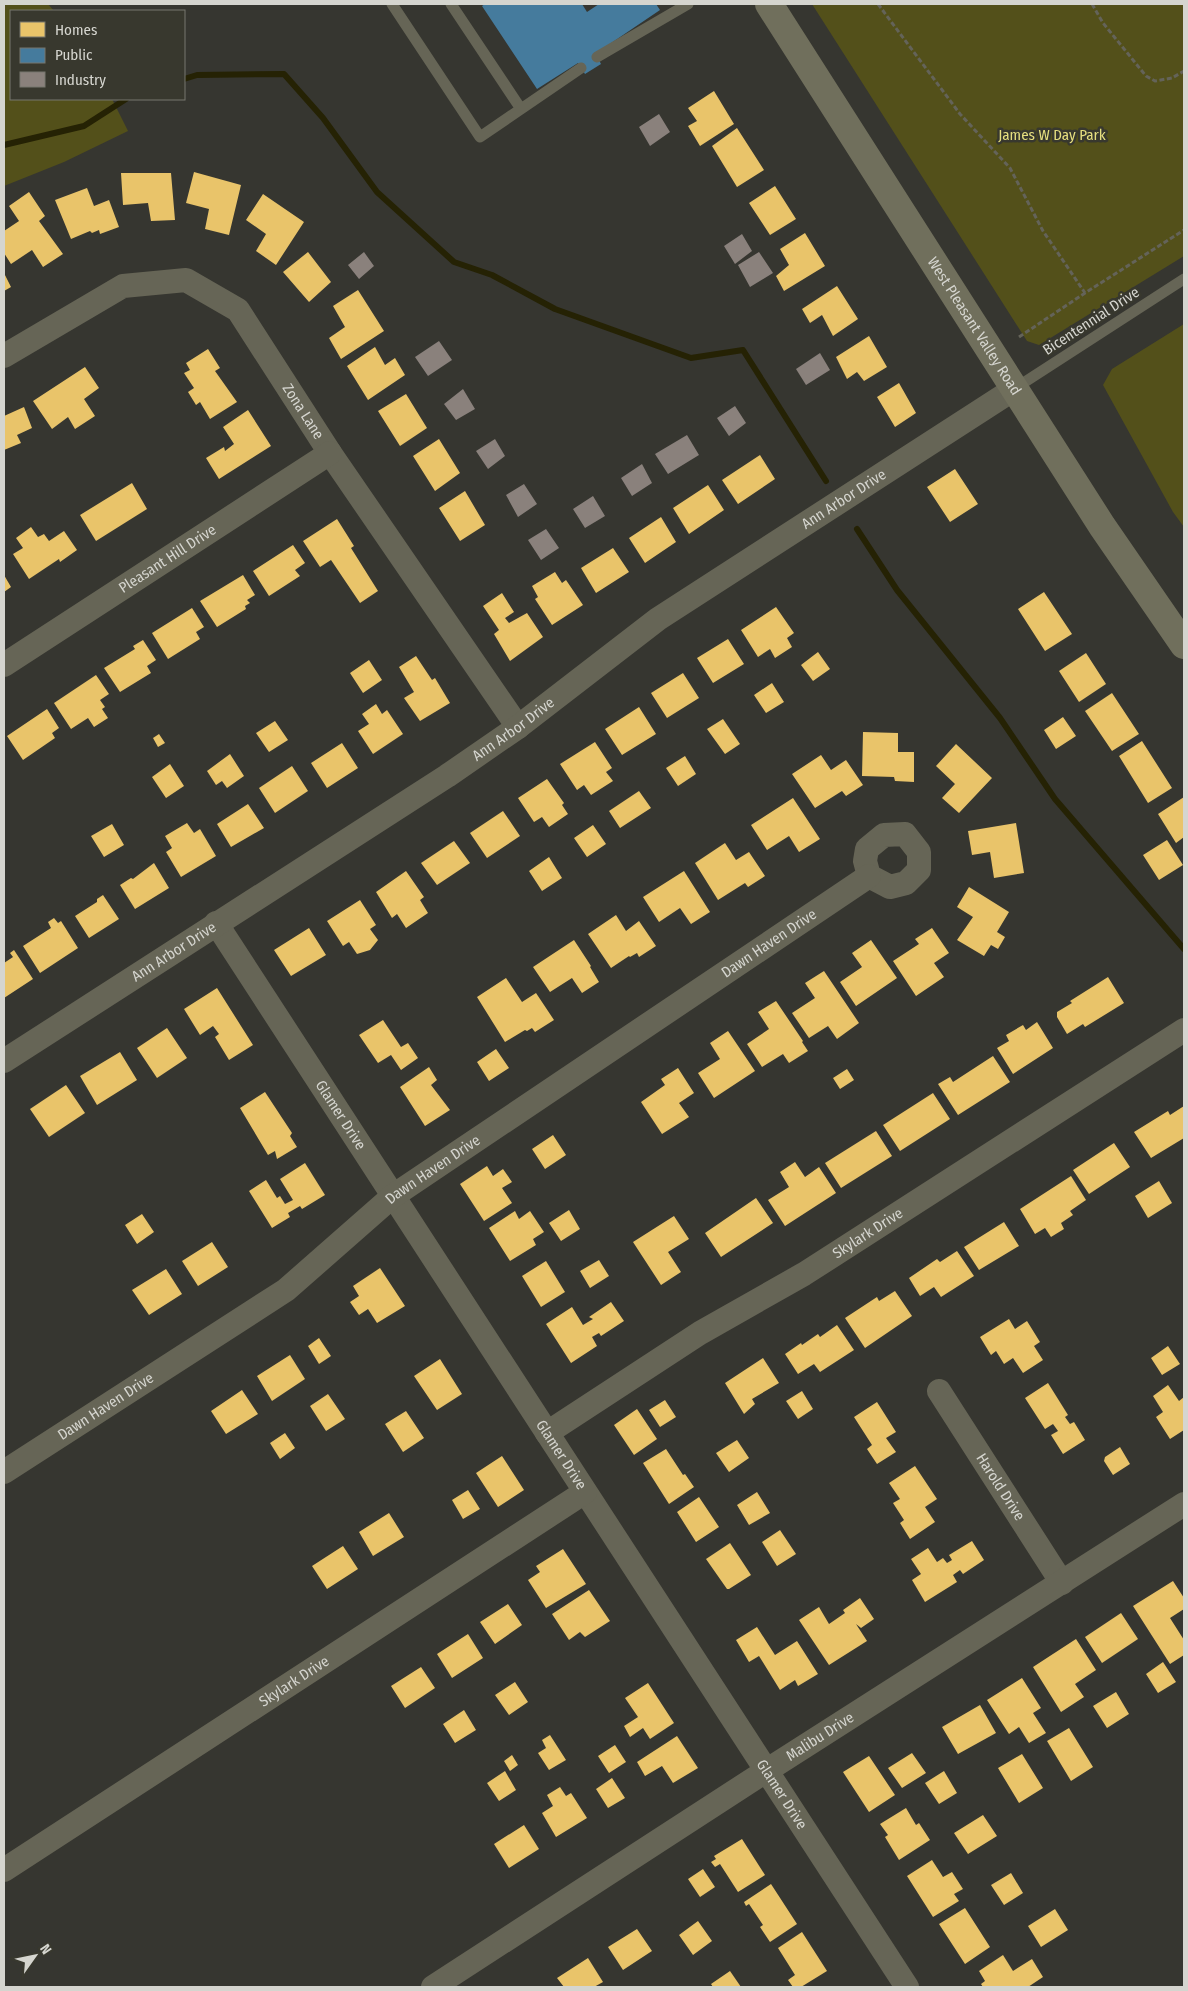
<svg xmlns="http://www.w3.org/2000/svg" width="1188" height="1991" font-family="'Fira Sans Condensed',sans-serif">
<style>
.green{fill:#53501a}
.homes{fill:#e9c46a}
.public{fill:#457b9d}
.industry{fill:#8a817c}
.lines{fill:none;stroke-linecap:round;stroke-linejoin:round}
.stream{stroke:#252204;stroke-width:6}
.path{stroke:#646359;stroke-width:3;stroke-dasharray:5 2.5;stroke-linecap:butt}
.lane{stroke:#666556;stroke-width:11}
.street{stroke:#666556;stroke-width:24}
.secondary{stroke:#706f5c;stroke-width:28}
.labels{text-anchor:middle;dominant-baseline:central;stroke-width:5;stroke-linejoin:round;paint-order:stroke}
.park-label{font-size:15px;fill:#e6df7f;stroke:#38382e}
.street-label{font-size:15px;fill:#d5d5cf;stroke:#38382e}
</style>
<rect width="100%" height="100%" fill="#363630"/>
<!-- green -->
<path class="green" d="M4,4H48L54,11H11V99H112L128,131L64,162L4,186Z
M812,4H1184V256L1039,345L1027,341Z
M1184,324V527L1173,512L1103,385L1112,369Z"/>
<!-- homes -->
<path class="homes" d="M714,91L734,124L700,146L688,126L697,121L688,108Z
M737,128L764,170L737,187L712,146Z
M194,172L241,185L229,235L205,229L209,209L186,203Z
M121,173H171L175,220L151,221L148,203L123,205Z
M775,186L796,219L770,235L749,203Z
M87,188L94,206L109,200L119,227L100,234L99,230L92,233L90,231L71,239L55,200Z
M29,192L45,216L39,221L63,254L43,267L32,250L11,264L4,253V231L19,221L9,206Z
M263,194L304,222L276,265L256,251L266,234L246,220Z
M805,233L825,266L784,291L776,276L789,265L780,249Z
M308,252L331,282L309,302L283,272Z
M4,273L11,287L4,291Z
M837,286L858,319L833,336L822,315L810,323L802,309Z
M358,290L384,331L341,359L329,338L345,327L333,306Z
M869,336L887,367L864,381L857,372L847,379L836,357Z
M375,347L385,365L395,358L405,375L368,400L347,366Z
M208,349L220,368L215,371L237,402L210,419L200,402L196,405L188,392L194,388L184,373L190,370L186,363Z
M85,367L99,388L84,399L95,416L75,429L68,417L52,429L33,401Z
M899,383L916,413L895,427L877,397Z
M406,394L427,428L400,446L378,411Z
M24,407L32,428L17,435L21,443L4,450V416Z
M248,410L271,446L219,479L206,458L224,447L225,451L234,444L223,427Z
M439,439L460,473L435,491L413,456Z
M760,455L775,479L738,504L722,480Z
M955,469L978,504L950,522L927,487Z
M132,483L147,509L96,541L80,515Z
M708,485L724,510L689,534L673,508Z
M465,491L485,525L460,541L439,508Z
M661,517L676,542L645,563L629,538Z
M337,519L354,546L351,548L378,591L360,603L331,560L320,567L303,541Z
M31,527L38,537L44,534L49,541L64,531L77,550L60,562L59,559L29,579L13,554L23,548L16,538Z
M293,545L305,563L295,570L300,576L269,596L253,571Z
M613,548L629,572L596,593L581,568Z
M555,572L562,583L566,580L583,605L552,625L535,599L538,597L532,586Z
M4,575L11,587L4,592Z
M243,575L255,595L247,600L250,603L245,606L246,609L217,627L200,601Z
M1044,592L1072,634L1045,651L1018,609Z
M502,593L514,612L505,618L509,623L527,613L543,637L510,661L494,634L499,630L483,606Z
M776,607L794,633L787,638L792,647L775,658L770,649L758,657L741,630Z
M192,608L204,627L196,632L200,639L168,659L152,633Z
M728,639L744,664L713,683L697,658Z
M143,640L156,660L147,666L151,673L120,692L104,668L135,649L133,646Z
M818,652L830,669L813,681L801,665Z
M1086,653L1106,684L1079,702L1059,671Z
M416,656L432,680L435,678L450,703L420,721L404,698L414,692L399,667Z
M369,660L382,680L363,693L350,673Z
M683,673L699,698L667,718L651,693Z
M96,675L109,694L100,700L105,707L102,709L108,718L94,727L88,718L71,729L54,703Z
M772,683L784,702L766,713L754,695Z
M1112,693L1139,734L1112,751L1085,711Z
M376,704L382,714L387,710L403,734L373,754L358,731L369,724L362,714Z
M639,707L656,734L622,755L605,729Z
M47,709L59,728L52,733L55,738L23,760L7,736Z
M1063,717L1076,736L1056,749L1044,730Z
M723,719L740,744L725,754L707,729Z
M275,721L288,740L269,752L256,733Z
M863,732L898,733V752H914V782L895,781L894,777L862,776Z
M159,734L165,743L158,747L153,738Z
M1142,741L1172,788L1148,803L1119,756Z
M595,742L612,768L606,772L613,781L591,795L584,785L577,790L560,764Z
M342,743L358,768L327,788L311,763Z
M956,744L992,778L959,813L942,798L955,784L936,766Z
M230,754L244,776L227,788L222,781L216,785L207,771Z
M821,755L831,770L846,760L863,785L846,796L842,791L815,808L792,774Z
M685,756L696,774L678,786L666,768Z
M170,764L184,786L166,798L152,777Z
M292,766L308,791L275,813L259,788Z
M547,779L564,803L562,805L568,814L549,827L542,817L534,822L518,798Z
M639,791L651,808L620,828L609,811Z
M1184,797V837L1176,843L1158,814Z
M793,798L820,839L799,852L789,836L767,850L751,825Z
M248,804L264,828L231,847L217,824Z
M503,811L520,836L487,858L470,833Z
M187,823L194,833L200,829L216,856L181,877L166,852L172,848L165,836Z
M1016,823L1024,873L994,878L990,852L972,855L968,831Z
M112,824L124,845L104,857L91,836Z
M593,825L606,844L587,857L574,838Z
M1167,840L1183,865L1159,880L1143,855Z
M454,841L470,863L437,885L421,863Z
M725,843L736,860L749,852L765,876L748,887L745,883L718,900L695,863Z
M549,857L562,878L542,891L529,871Z
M154,863L169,888L135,909L120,885L131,878L133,879Z
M406,871L424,897L420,900L428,913L406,928L397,914L392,918L376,892Z
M684,871L710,912L691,924L680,908L659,922L643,897Z
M969,887L1009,912L997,932L1005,937L998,949L991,945L984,956L957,940L973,917L957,907Z
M103,895L119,919L89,938L75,916L97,902V899Z
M360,900L376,925L370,929L378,940L370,950L357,954L349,942L343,946L327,921Z
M616,915L626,931L639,921L656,946L639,957L637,953L630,957L629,956L611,968L588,934Z
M54,918L58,923L61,921L78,948L40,973L23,946L51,928L48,922Z
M309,928L326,955L291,976L274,950Z
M932,928L949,953L934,963L944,977L916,996L893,961L919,944L915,939Z
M574,940L591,966L590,967L599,982L582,993L572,978L550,992L533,967Z
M871,940L897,978L856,1006L840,982L862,967L852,953Z
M14,950L33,979L4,998V963L13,957L10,953Z
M824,971L859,1023L837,1039L828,1026L809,1038L792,1013L815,998L805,983Z
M1108,977L1124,1003L1085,1027L1083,1024L1067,1034L1057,1017V1012L1072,1003L1070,1001Z
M506,978L522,1002L536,993L554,1020L535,1032L532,1028L527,1031L525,1030L505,1042L477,997Z
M217,988L253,1045L229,1060L215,1037L219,1034L213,1026L200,1035L184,1009Z
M776,1001L803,1041L802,1042L808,1051L789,1063L783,1054L762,1067L747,1044L769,1029L758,1012Z
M383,1020L401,1047L408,1043L418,1058L401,1070L391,1055L378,1063L359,1035Z
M1037,1022L1053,1048L1013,1074L997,1048L1009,1041L1006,1035L1023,1025L1026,1030Z
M167,1028L187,1058L157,1078L137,1048Z
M728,1031L755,1071L714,1098L698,1073L720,1059L710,1043Z
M496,1049L509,1068L489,1081L477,1062Z
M120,1052L137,1080L97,1105L80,1076Z
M993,1056L1010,1082L958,1115L938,1084L950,1077L953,1082Z
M429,1067L437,1080L431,1085L450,1110L425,1126L400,1087Z
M678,1068L694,1093L679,1103L689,1117L662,1134L641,1102L665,1085L661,1079Z
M847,1069L854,1080L840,1089L833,1078Z
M66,1085L85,1113L49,1137L30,1109Z
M265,1092L292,1133L290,1136L297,1147L277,1159L275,1151L268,1155L240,1108Z
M933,1093L950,1119L900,1151L883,1125Z
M1184,1106V1138L1151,1158L1134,1132L1168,1111L1170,1115Z
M876,1131L892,1156L841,1188L825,1163Z
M553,1135L566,1155L545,1169L532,1149Z
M1114,1143L1130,1167L1089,1194L1073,1170Z
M795,1162L805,1177L819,1167L836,1193L785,1226L768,1200L789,1187L780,1172Z
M305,1163L325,1195L302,1209L300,1206L288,1213L290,1217L272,1228L249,1191L266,1180L277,1198L280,1196L285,1204L293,1200L280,1179Z
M487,1166L493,1176L503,1169L512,1182L502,1188L512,1203L484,1221L460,1184Z
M1071,1176L1086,1200L1070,1211L1073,1215L1061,1223L1064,1229L1051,1237L1045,1228L1035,1234L1020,1209Z
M1159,1181L1172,1203L1148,1218L1135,1196Z
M756,1198L773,1223L721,1257L705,1233Z
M569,1210L580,1229L561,1241L549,1223Z
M515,1211L519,1219L530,1211L544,1232L533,1239L536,1245L510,1261L489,1228Z
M142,1214L154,1232L137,1244L125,1225Z
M674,1216L689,1239L668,1252L681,1272L661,1285L633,1242Z
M1004,1222L1019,1246L979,1270L964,1247Z
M212,1242L228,1267L198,1286L182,1261Z
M957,1251L974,1276L941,1297L934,1287L920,1296L909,1278L937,1259L940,1262Z
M599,1260L609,1276L590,1288L580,1271Z
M546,1261L565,1292L541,1307L522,1276Z
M380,1268L405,1306L377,1323L368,1309L359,1315L350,1302L359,1296L353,1286Z
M166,1269L182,1294L149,1315L132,1290Z
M895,1291L912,1316L865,1348L845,1318L877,1297L879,1301Z
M611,1302L624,1321L601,1336L599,1333L592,1337L597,1346L571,1363L546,1324L572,1307L583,1325L593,1319L589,1317Z
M1009,1319L1015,1329L1027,1321L1040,1342L1034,1346L1043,1360L1023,1373L1013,1358L1004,1364L996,1351L991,1355L980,1337Z
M837,1325L854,1350L820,1372L814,1364L798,1374L785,1354L801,1343L802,1345L818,1334L820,1337Z
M319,1338L331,1356L319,1364L308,1346Z
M1168,1346L1180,1364L1162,1375L1151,1358Z
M290,1355L305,1379L272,1401L257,1376Z
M763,1358L779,1383L752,1399L755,1404L744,1414L725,1383Z
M440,1359L462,1394L437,1410L414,1376Z
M1048,1383L1068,1415L1065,1417L1070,1424L1074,1422L1085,1440L1063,1454L1051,1435L1058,1431L1053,1424L1045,1429L1025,1398Z
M1168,1385L1179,1401L1184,1397V1430L1170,1439L1156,1417L1163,1412L1153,1396Z
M242,1390L258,1414L226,1434L211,1411Z
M802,1391L813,1409L798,1419L786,1401Z
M328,1394L345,1419L326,1431L310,1406Z
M665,1400L676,1417L660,1427L649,1410Z
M877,1402L896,1432L886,1438L896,1452L877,1464L867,1449L872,1445L854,1417Z
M637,1409L657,1439L634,1455L614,1425Z
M406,1411L424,1438L403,1452L385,1424Z
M285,1433L295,1448L280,1459L270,1443Z
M737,1440L749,1458L729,1472L716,1453Z
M1120,1447L1130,1464L1113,1475L1104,1461L1105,1457Z
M666,1449L683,1475L685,1474L694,1487L669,1504L643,1463Z
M502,1456L524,1490L498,1507L476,1473Z
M915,1466L937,1499L925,1507L935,1522L910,1539L900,1523L904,1520L893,1503L900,1499L889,1483Z
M468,1490L480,1509L463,1519L452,1500Z
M757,1492L770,1513L749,1525L737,1505Z
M699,1497L719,1527L696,1542L677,1512Z
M389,1513L404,1537L373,1556L359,1532Z
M780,1530L796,1554L777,1566L762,1542Z
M972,1541L984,1560L963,1574L960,1570L953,1575L957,1582L925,1602L912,1580L921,1574L911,1559L928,1548L937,1562L943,1558L947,1563L952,1560L949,1555Z
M730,1543L751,1575L729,1589H727L706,1559Z
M343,1546L358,1569L327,1589L312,1566Z
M563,1549L586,1584L546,1608L528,1580L540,1572L536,1566Z
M1173,1581L1184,1598V1609L1170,1618L1184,1640V1655L1170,1664L1133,1606Z
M589,1590L610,1621L585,1637L580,1632L569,1640L552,1614Z
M860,1598L874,1619L861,1628L856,1624L867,1641L829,1665L799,1620L819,1607L829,1624L845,1613L843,1610Z
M508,1604L522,1625L495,1644L480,1622Z
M1121,1613L1138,1639L1102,1663L1085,1637Z
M757,1627L775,1655L797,1641L818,1674L798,1686L795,1680L780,1690L759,1656L749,1662L736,1640Z
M468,1634L483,1658L452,1678L437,1654Z
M1076,1639L1096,1670L1075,1684L1084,1697L1061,1712L1033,1667Z
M1163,1662L1176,1682L1158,1693L1146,1674Z
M421,1667L435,1688L405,1708L391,1686Z
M1022,1678L1041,1708L1033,1713L1046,1733L1029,1743L1019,1727L1009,1734L987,1700Z
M515,1682L528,1702L509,1715L495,1695Z
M648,1683L674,1723L650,1739L643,1728L630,1737L624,1726L638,1717L625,1698Z
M1116,1692L1129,1714L1107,1728L1093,1706Z
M980,1705L996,1733L958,1754L942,1727Z
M464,1710L476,1730L455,1743L443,1724Z
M1069,1728L1093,1767L1071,1781L1047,1741Z
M550,1735L566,1760L549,1770L538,1753L546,1748L542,1740Z
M677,1736L698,1768L673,1783L662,1766L645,1776L637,1762Z
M615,1745L626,1762L609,1773L598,1756Z
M912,1753L926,1773L902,1788L888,1768Z
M1022,1754L1043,1788L1019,1803L998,1768Z
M512,1755L518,1765L510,1771L504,1761Z
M869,1756L895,1795L869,1812L843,1772Z
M505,1771L516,1790L499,1801L487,1783Z
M944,1771L957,1793L939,1804L925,1783Z
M612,1778L625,1798L608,1808L596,1789Z
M560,1787L566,1796L571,1793L587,1818L556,1837L542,1813L553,1806L547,1795Z
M906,1808L916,1825L919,1823L930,1840L899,1860L885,1837L888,1835L880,1824Z
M983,1815L997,1836L968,1854L954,1833Z
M524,1825L539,1849L509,1868L494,1844Z
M742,1839L765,1875L738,1892L720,1864L715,1867L711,1862L716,1859L714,1856Z
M932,1860L943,1877L952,1872L963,1889L954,1894L959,1901L933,1917L907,1876Z
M703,1869L715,1887L700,1897L688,1879Z
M1011,1873L1023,1893L1004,1905L991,1885Z
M771,1884L797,1924L770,1942L760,1927L763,1925L749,1904L746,1906L744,1902Z
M965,1908L990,1947L965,1964L939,1924Z
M1055,1909L1068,1930L1041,1947L1028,1926Z
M698,1921L712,1941L693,1955L679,1935Z
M637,1929L652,1951L623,1970L608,1947Z
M802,1932L827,1971L801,1987H793L788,1980L795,1975L778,1948Z
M1003,1955L1013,1971L1032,1959L1043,1977L1028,1987H983L981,1984L985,1981L979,1971Z
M588,1958L603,1982L594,1987H564L557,1978Z
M730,1971L741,1987H713L711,1984Z"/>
<!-- public -->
<path class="public" d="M485,4H582L587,12L599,4H656L660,10L598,52H595L601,64L585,74L578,63L537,89L482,6Z"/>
<!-- industry -->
<path class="industry" d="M659,114L670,132L650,146L639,127Z
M742,234L752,251L735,264L724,246Z
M364,252L374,266L359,279L348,265Z
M759,252L773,273L750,287L738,265Z
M439,341L452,360L428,376L415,357Z
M820,353L830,370L806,385L796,369Z
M463,389L475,409L456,420L444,404Z
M735,406L746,423L729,436L717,418Z
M687,435L699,455L668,474L655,454Z
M495,439L505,456L488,469L476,451Z
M642,464L652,483L632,496L621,478Z
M524,484L537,504L518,517L506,495Z
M593,496L605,516L585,528L573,509Z
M546,529L559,548L541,560L528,540Z"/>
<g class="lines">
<!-- stream -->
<path class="stream" d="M184,79L197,75L284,74L323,118L377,192L454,262L492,275L555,309L691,358L743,350L826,481
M4,145L84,126L126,99
M857,529L897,590L1000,718L1055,799L1184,949"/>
<!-- path -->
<path class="path" d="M878,4L960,114L1010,168L1043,231L1085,293L1184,230
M1092,4L1103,23L1146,76L1155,81L1172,78L1184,71
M1019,337L1085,293"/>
<!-- lane -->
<path class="lane" d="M392,4L480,137L581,68
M451,4L521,109
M597,57L688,4
M1014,389L1184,279"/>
<!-- street -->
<g class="street">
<path id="s1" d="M4,356L123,286L186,280L238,310L330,453L518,727"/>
<path id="s2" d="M4,665L330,453"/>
<path d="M905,834L919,852V870L906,883L890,887L869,876L865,861L867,849L884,835Z"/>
<path id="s3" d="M216,923L907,1987"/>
<path id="s4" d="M4,1061L447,776L518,727L658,619L1014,389"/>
<path id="s5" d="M939,1391L1062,1583"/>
<path id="s6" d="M547,1433L700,1333L804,1274L1184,1030"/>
<path id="s7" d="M4,1472L286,1290L393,1196L869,876"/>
<path id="s8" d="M4,1870L585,1492"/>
<path id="s9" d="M433,1987L766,1771L1184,1504"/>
</g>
<!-- secondary -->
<path class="secondary" id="s10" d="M769,4L1102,526L1184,645"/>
</g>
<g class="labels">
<!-- park labels -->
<g class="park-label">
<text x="1052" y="135">James W Day Park</text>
</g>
<!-- street labels -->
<g class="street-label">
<text transform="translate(1091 321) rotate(-33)">Bicentennial Drive</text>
<text stroke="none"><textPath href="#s10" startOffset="382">West Pleasant Valley Road</textPath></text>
<text stroke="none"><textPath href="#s1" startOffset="382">Zona Lane</textPath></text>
<text stroke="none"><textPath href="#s4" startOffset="1011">Ann Arbor Drive</textPath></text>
<text stroke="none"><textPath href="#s2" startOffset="195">Pleasant Hill Drive</textPath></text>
<text stroke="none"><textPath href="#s4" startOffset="608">Ann Arbor Drive</textPath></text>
<text stroke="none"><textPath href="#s7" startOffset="931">Dawn Haven Drive</textPath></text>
<text stroke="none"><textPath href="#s4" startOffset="202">Ann Arbor Drive</textPath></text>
<text stroke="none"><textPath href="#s3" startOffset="229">Glamer Drive</textPath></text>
<text stroke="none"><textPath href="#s7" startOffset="526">Dawn Haven Drive</textPath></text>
<text stroke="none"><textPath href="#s6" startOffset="378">Skylark Drive</textPath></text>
<text stroke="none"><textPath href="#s7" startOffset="121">Dawn Haven Drive</textPath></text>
<text stroke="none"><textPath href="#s3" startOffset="634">Glamer Drive</textPath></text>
<text stroke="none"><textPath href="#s5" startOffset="114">Harold Drive</textPath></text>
<text stroke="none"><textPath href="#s8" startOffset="346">Skylark Drive</textPath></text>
<text stroke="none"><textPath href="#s9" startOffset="461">Malibu Drive</textPath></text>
<text stroke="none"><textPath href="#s3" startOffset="1039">Glamer Drive</textPath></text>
</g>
</g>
<!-- border -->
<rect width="1188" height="1991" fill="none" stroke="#d5d5cf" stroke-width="10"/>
<!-- legend -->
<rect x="10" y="10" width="175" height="90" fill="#38382e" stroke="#77776e"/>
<rect x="20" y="22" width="25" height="15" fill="#e9c46a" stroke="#77776e"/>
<text x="55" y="35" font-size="15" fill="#d5d5cf">Homes</text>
<rect x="20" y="48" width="25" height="15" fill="#457b9d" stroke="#77776e"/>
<text x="55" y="60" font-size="15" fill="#d5d5cf">Public</text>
<rect x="20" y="72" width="25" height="15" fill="#8a817c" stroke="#77776e"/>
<text x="55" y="85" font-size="15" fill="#d5d5cf">Industry</text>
<!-- north arrow -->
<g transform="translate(35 1956) rotate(57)" stroke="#38382e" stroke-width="4" paint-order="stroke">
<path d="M0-4L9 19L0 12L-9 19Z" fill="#d5d5cf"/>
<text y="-8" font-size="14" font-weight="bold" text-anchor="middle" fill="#d5d5cf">N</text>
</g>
</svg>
